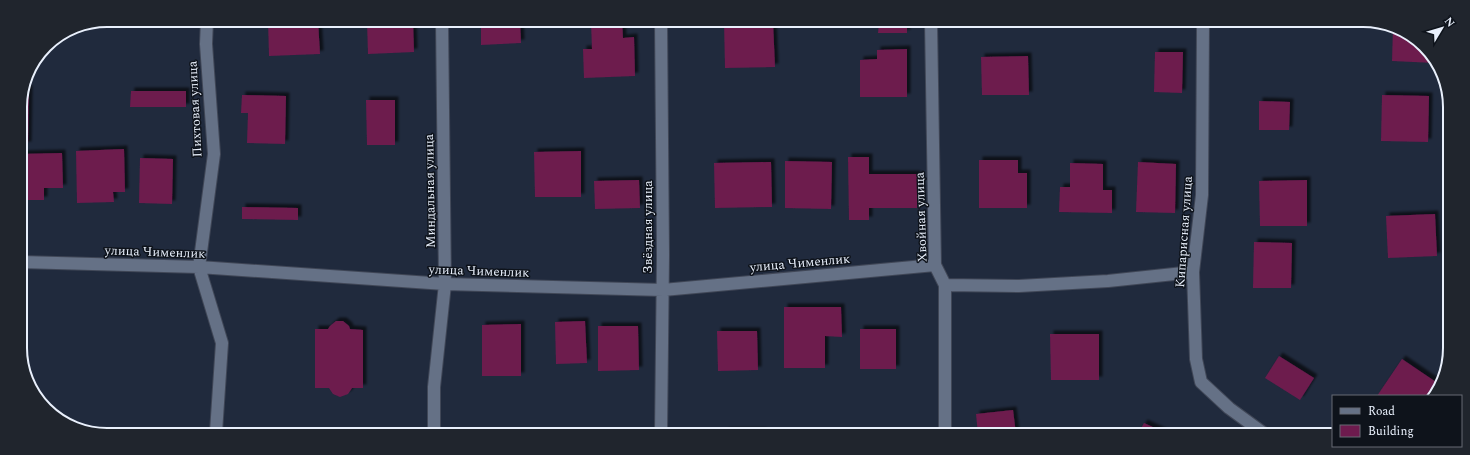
<svg xmlns="http://www.w3.org/2000/svg" width="1470" height="455" font-family="Spectral,serif">
<style>
.building{fill:#6d1b4e;filter:url(#shadow)}
.lines{fill:none;stroke-linecap:round;stroke-linejoin:round}
.minor-casing{stroke:#404757;stroke-width:14}
.minor{stroke:#657186;stroke-width:12}
.labels{text-anchor:middle;dominant-baseline:central;stroke-width:3;stroke-linejoin:round;paint-order:stroke}
.street-label{font-size:13px;fill:#e9f0fc;stroke:#0e131b}
.rim{fill:none;stroke:#e9f0fc;stroke-width:2}
</style>
<defs>
<filter id="shadow"><feDropShadow dx="3.5" dy="-3.5" stdDeviation="1" flood-color="#0009"/></filter>
</defs>
<rect width="100%" height="100%" fill="#202a3d"/>
<!-- building -->
<path class="building" d="M268,20H318L320,54L269,56Z
M367,21H413L414,52L368,54Z
M481,21H520L521,43L481,45Z
M622,21L623,38L634,37L635,76L584,78L583,49H592L591,22Z
M724,21L773,22L775,67L725,68Z
M861,22H907V33H878L879,23H861Z
M1393,28L1428,50L1435,63L1392,61Z
M907,49V97H860V60L877,59V50Z
M1155,52H1183L1182,93L1154,92Z
M1028,56L1029,95H982L981,57Z
M23,89H29L28,145H20V102Z
M131,91H186V107H130Z
M242,95L286,96L285,144L247,143L248,113H241Z
M1382,95L1429,96L1428,142L1381,141Z
M366,100H395V145H367Z
M1259,101L1290,102L1289,130H1259Z
M124,149L125,192H113L114,202L77,203L76,151Z
M581,151V197H535L534,152Z
M62,153L63,188H44V200H21L20,154Z
M848,157H869V174H917V208H869V220H849Z
M140,158L173,159L172,204L139,203Z
M979,160H1018V173H1027V208H979Z
M785,161L832,162L831,209L785,208Z
M771,162L772,207L715,208L714,163Z
M1138,162L1176,164L1175,213L1136,212Z
M1070,163L1103,164V190H1112V213L1059,212L1060,187H1070Z
M639,180L640,208L595,209L594,181Z
M1307,180V226H1260L1259,181Z
M242,207L298,208V220L242,219Z
M1435,214L1437,256L1388,258L1386,216Z
M1254,242L1292,243L1291,288H1253Z
M784,307H841L842,337L825,336V368H784Z
M336,321H343L349,326L350,329L363,330V388H352L348,394L340,397L333,394L329,388H315V329H328L330,326Z
M585,321L587,363L556,364L555,322Z
M521,324V376H482V325Z
M598,326H638L639,370L598,371Z
M860,329H896V369H860Z
M717,331H757L758,370L718,371Z
M1050,334H1099V380H1051Z
M1279,356L1314,378L1300,400L1265,378Z
M1402,359L1436,382L1427,396H1377Z
M1013,410L1016,434H978L976,414Z
M1144,423L1168,434H1138Z
M725,431H763V434L725,433Z"/>
<g class="lines">
<!-- minor casing -->
<g class="minor-casing">
<path id="minor" d="M207,20L206,44L214,154L199,267L222,343L216,432
M661,21L663,255L661,433
M931,22L935,265L945,285V434
M1203,22L1202,195L1193,272L1196,359L1201,382L1229,408L1266,435
M21,262L199,267L445,284L663,290L935,265
M945,285L1019,286L1108,281L1193,272
M434,433V387L445,284L442,21"/>
</g>
<!-- minor -->
<use href="#minor" class="minor"/>
</g>
<g class="labels">
<!-- street labels -->
<g class="street-label">
<text transform="translate(195 109) rotate(-93)">Пихтовая улица</text>
<text transform="translate(430 191) rotate(-91)">Миндальная улица</text>
<text transform="translate(921 217) rotate(-92)">Хвойная улица</text>
<text transform="translate(648 227) rotate(-90)">Звёздная улица</text>
<text transform="translate(1184 232) rotate(-86)">Кипарисная улица</text>
<text transform="translate(155 252) rotate(2)">улица Чименлик</text>
<text transform="translate(800 263) rotate(-5)">улица Чименлик</text>
<text transform="translate(479 271) rotate(2)">улица Чименлик</text>
</g>
</g>
<!-- crop -->
<path d="M0 0H1470V455H0ZM107 27H1363A80 80 0 0 1 1443 107V348A80 80 0 0 1 1363 428H107A80 80 0 0 1 27 348V107A80 80 0 0 1 107 27Z" fill="#20252d" fill-rule="evenodd"/>
<path class="rim" d="M107 27H1363A80 80 0 0 1 1443 107V348A80 80 0 0 1 1363 428H107A80 80 0 0 1 27 348V107A80 80 0 0 1 107 27Z"/>
<!-- legend -->
<rect x="1332" y="395" width="130" height="52" fill="#0e131b" stroke="#666b75"/>
<rect x="1340" y="408" width="20" height="6" fill="#657186" stroke="#666b75"/>
<text x="1368" y="415" font-size="12" fill="#e9f0fc">Road</text>
<rect x="1340" y="425" width="20" height="12" fill="#6d1b4e" stroke="#666b75"/>
<text x="1368" y="435" font-size="12" fill="#e9f0fc">Building</text>
<!-- north arrow -->
<g transform="translate(1442 28) rotate(52)" stroke="#0e131b" stroke-width="3" paint-order="stroke">
<path d="M0-3L7 15L0 10L-7 15Z" fill="#e9f0fc"/>
<text y="-6" font-size="11" font-weight="bold" text-anchor="middle" fill="#e9f0fc">N</text>
</g>
</svg>
